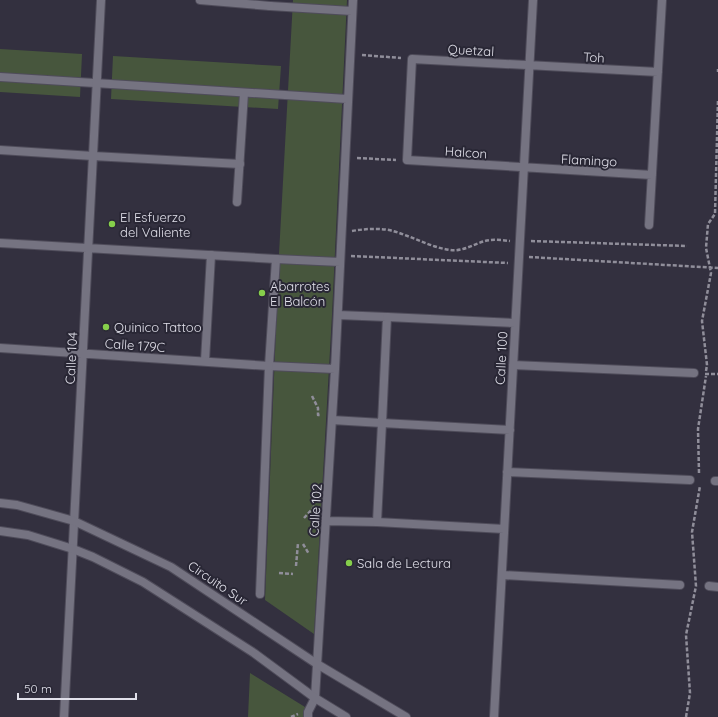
<svg xmlns="http://www.w3.org/2000/svg" width="718" height="717" viewBox="0 0 718 717" font-family="Quicksand,sans-serif">
<style>
.green{fill:#47563d}
.lines{fill:none;stroke-linecap:round;stroke-linejoin:round}
.pedestrian-casing{stroke:#4f4c5a;stroke-width:10}
.minor-casing{stroke:#4f4c5a;stroke-width:10}
.tertiary-casing{stroke:#4f4c5a;stroke-width:10}
.path{stroke:#908e9a;stroke-width:2.5;stroke-dasharray:4 2;stroke-linecap:butt}
.pedestrian{stroke:#757381;stroke-width:8}
.minor{stroke:#757381;stroke-width:8}
.tertiary{stroke:#757381;stroke-width:8}
.poi-dot{fill:#86cf4b;stroke:#292735;stroke-width:1.5}
.labels{text-anchor:middle;dominant-baseline:central;stroke-width:4;stroke-linejoin:round;paint-order:stroke}
.street-label{font-size:13px;fill:#e1e0ea;stroke:#292735}
.poi-label{font-size:13px;fill:#e1e0ea;stroke:#292735;text-anchor:start}
</style>
<rect width="100%" height="100%" fill="#33303f"/>
<path class="green" d="M293 0H347L332 315 314 634 265 600 279 254Z
M0 49 82 54 80 97 0 92Z
M113 56 281 66 278 109 111 99Z
M250 673 305 707V717H248Z"/>
<g class="lines">
<defs>
<path id="pedestrian" d="M270 6 352 11
M0 77 347 99
M237 202 244 93
M205 361 211 255
M269 366 335 369
M332 420 382 423 387 317 338 315
M326 521 377 522
M260 594 269 366 276 259 340 262
M308 717V712L315 698 335 369 353 0"/>
<path id="minor" d="M200 0 270 6
M0 150 93 156 240 164
M652 175 407 160 412 59 658 72
M649 225 662 0
M0 243 276 259
M387 317 515 323
M0 348 269 366
M513 365 694 373
M507 472 690 480
M715 481H718
M504 529 377 522 382 423 510 430
M502 575 680 585
M709 586 718 587
M64 717 101 0
M494 717 533 0"/>
<path id="tertiary" d="M0 503 17 505 74 521 171 567 317 664 406 717
M0 531 28 535 73 549 93 557 143 582 254 653 315 698 346 717"/>
</defs>
<use href="#pedestrian" class="pedestrian-casing"/>
<use href="#minor" class="minor-casing"/>
<use href="#tertiary" class="tertiary-casing"/>
<path class="path" d="M362 55 401 58
M718 69V72
M357 158 396 160
M352 231C364 229 376 228 389 230 410 235 429 247 450 250 462 252 474 244 485 241 493 239 502 240 510 241
M531 241 687 246
M351 256 508 263
M529 257 718 268
M706 371 707 365 702 321 711 273 706 248 708 224 715 214 718 99
M705 374H718
M312 396 318 408V415H321
M699 473 698 429 706 376
M304 518 315 506
M303 544 309 554
M296 566 298 543
M279 573 293 574
M291 717 298 714
M686 717 690 693 686 635 696 586 692 532 700 486"/>
<use href="#pedestrian" class="pedestrian"/>
<use href="#minor" class="minor"/>
<use href="#tertiary" class="tertiary"/>
</g>
<g class="poi-dot">
<circle cx="112" cy="224" r="4"/>
<circle cx="262" cy="293" r="4"/>
<circle cx="106" cy="327" r="4"/>
<circle cx="349" cy="563" r="4"/>
</g>
<g class="labels">
<g class="street-label">
<text transform="translate(471 50) rotate(3)">Quetzal</text>
<text transform="translate(594 57) rotate(3)">Toh</text>
<text transform="translate(466 152) rotate(4)">Halcon</text>
<text transform="translate(589 160) rotate(3)">Flamingo</text>
<text transform="translate(135 345) rotate(4)">Calle 179C</text>
<text transform="translate(71 358) rotate(-87)">Calle 104</text>
<text transform="translate(501 358) rotate(-87)">Calle 100</text>
<text transform="translate(315 510) rotate(-86)">Calle 102</text>
<text transform="translate(218 583) rotate(34)">Circuito Sur</text>
</g>
<g class="poi-label">
<text x="120" y="217">El Esfuerzo<tspan x="120" dy="15">del Valiente</tspan></text>
<text x="270" y="286">Abarrotes<tspan x="270" dy="15">El Balcón</tspan></text>
<text x="114" y="327">Quinico Tattoo</text>
<text x="357" y="563">Sala de Lectura</text>
</g>
</g>
<path d="M18 693v6h118v-6" fill="none" stroke="#e1e0ea" stroke-width="2"/>
<text x="24" y="693" font-size="12" fill="#e1e0ea" stroke="#292735" stroke-width="3" paint-order="stroke">50 m</text>
</svg>
